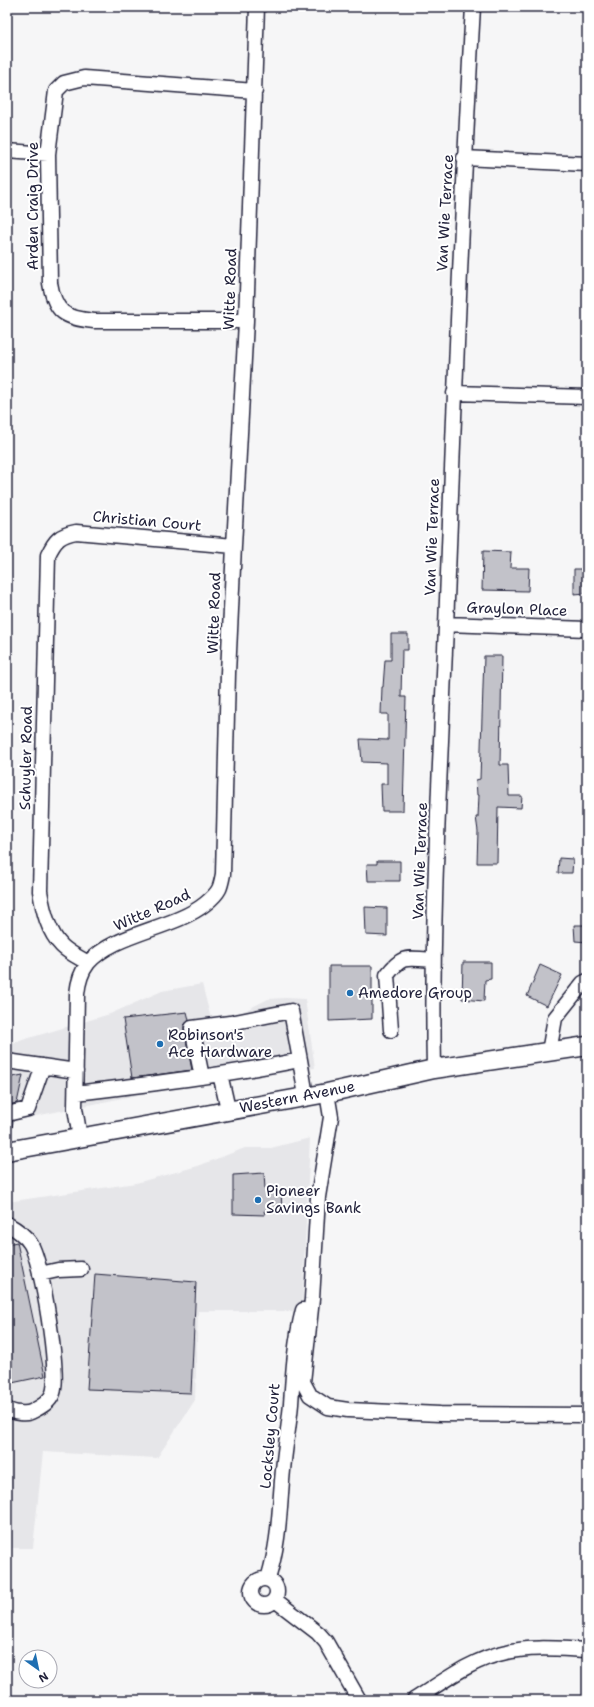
<svg xmlns="http://www.w3.org/2000/svg" width="594" height="1707" viewBox="0 0 594 1707" font-family="'Shantell Sans',sans-serif">
<style>
.built{fill:#e6e6e9}
.building{fill:#c2c2c9;stroke:#22223b}
.lines{fill:none;stroke-linecap:round;stroke-linejoin:round}
.minor-casing{stroke:#22223b;stroke-width:17}
.major-casing{stroke:#22223b;stroke-width:21}
.minor{stroke:#fff;stroke-width:14}
.major{stroke:#fff;stroke-width:18}
.poi-dot{fill:#1f6fb2;stroke:#fff;stroke-width:1.5}
.labels{text-anchor:middle;dominant-baseline:central;stroke-width:4;stroke-linejoin:round;paint-order:stroke}
.street-label{font-size:15px;fill:#22223b;stroke:#fff}
.poi-label{font-size:15px;fill:#22223b;stroke:#fff;text-anchor:start}
</style>
<rect width="100%" height="100%" fill="#f6f6f7"/>
<filter id="ink" filterUnits="userSpaceOnUse"><feTurbulence type="fractalNoise" baseFrequency=".025" numOctaves="2"/><feDisplacementMap in="SourceGraphic" scale="8" xChannelSelector="R" yChannelSelector="G"/><feConvolveMatrix kernelMatrix="1 2 1 2 8 2 1 2 1" color-interpolation-filters="sRGB"/></filter>
<g filter="url(#ink)">
<path class="built" d="M202 984 211 1019 225 1021 268 999 285 998 305 999 315 1068 161 1090 7 1122V1045L9 1044 110 1014 162 991Z
M310 1138 302 1311H198L195 1400 157 1458 43 1452 33 1548H7V1202L136 1183 198 1166 245 1148H271Z"/>
<path class="building" d="M483 551 511 552 510 568H529L528 591 482 590Z
M574 569H587V593L574 594Z
M391 634H408V650H402L401 697H406L403 811H382L381 784H387V763L362 762 360 739 388 740V714H381L382 687H383L385 660H391Z
M484 656H502L500 765H508L509 796H522L521 808 498 807 497 863H477L478 831 476 817H478L479 795H477L476 780 480 779Z
M559 858 573 859 572 873H558Z
M377 861H400V881H368L367 864H377Z
M365 907 387 908V936L366 935Z
M574 925H587V942L575 941Z
M463 962H491V979L485 980 484 1001 462 999Z
M540 965 562 975 547 1006 527 996Z
M329 966H372V1019L329 1021Z
M187 1012 189 1020 184 1025V1030L192 1070 132 1078 123 1019Z
M23 1075 17 1103 7 1105V1078Z
M13 1121 12 1128 7 1127V1122Z
M264 1173 265 1189H281L282 1212 264 1211 265 1215 233 1214V1175Z
M17 1242 45 1376 7 1384V1244Z
M95 1274 196 1282 191 1393 87 1389Z"/>
<g class="lines">
<defs>
<path id="minor" d="M7 151 48 154
M464 158 587 164
M246 321H94C65 318 55 313 50 283L48 154 56 91 64 83 84 78 255 91
M454 393 587 397
M446 624 587 629
M88 963C80 958 69 953 62 946 48 932 43 910 40 891L48 555C55 540 60 535 76 532L234 546
M391 1030 387 975C404 953 407 959 433 960
M549 1052 555 1018 583 983 587 981
M300 1060 306 1096
M7 1061 76 1071
M434 1069C431 921 440 774 446 626 454 420 461 213 473 7
M220 1074 228 1109
M76 1093C151 1084 226 1075 300 1060L291 1011 230 1023 192 1028 202 1077
M327 1093 331 1117 318 1197 312 1299 303 1382 310 1395 328 1407 348 1410 440 1414 587 1415
M7 1114 28 1109 43 1066
M80 1138 75 1108 77 994C78 983 81 972 88 963 114 933 174 929 205 904 210 900 216 895 219 889 221 885 222 879 223 874L228 673 234 546 246 321 257 7
M7 1224C16 1229 24 1234 30 1243 42 1261 60 1374 53 1393 50 1402 41 1407 33 1411 27 1415 13 1413 7 1409
M40 1274 58 1270 81 1269
M251 1592a13 13 0 1 1 26 0a13 13 0 1 1-26 0Z
M268 1579C280 1540 279 1510 283 1470 285 1448 289 1426 291 1404 293 1372 295 1341 303 1310
M275 1600 318 1633 326 1642 359 1700
M414 1700C444 1681 472 1659 507 1652 533 1646 561 1649 587 1650"/>
<path id="major" d="M7 1151 327 1093 434 1069 587 1046"/>
</defs>
<use href="#minor" class="minor-casing"/>
<use href="#major" class="major-casing"/>
<use href="#minor" class="minor"/>
<use href="#major" class="major"/>
</g>
</g>
<g class="poi-dot">
<circle cx="350" cy="993" r="4"/>
<circle cx="160" cy="1044" r="4"/>
<circle cx="258" cy="1200" r="4"/>
</g>
<g class="labels">
<g class="street-label">
<text transform="translate(33 206) rotate(-90)">Arden Craig Drive</text>
<text transform="translate(445 213) rotate(-87)">Van Wie Terrace</text>
<text transform="translate(230 289) rotate(-88)">Witte Road</text>
<text transform="translate(147 521) rotate(5)">Christian Court</text>
<text transform="translate(432 537) rotate(-88)">Van Wie Terrace</text>
<text transform="translate(517 609) rotate(2)">Graylon Place</text>
<text transform="translate(214 613) rotate(-88)">Witte Road</text>
<text transform="translate(26 758) rotate(-89)">Schuyler Road</text>
<text transform="translate(420 861) rotate(-88)">Van Wie Terrace</text>
<text transform="translate(152 910) rotate(-24)">Witte Road</text>
<text transform="translate(297 1097) rotate(-11)">Western Avenue</text>
<text transform="translate(270 1436) rotate(-85)">Locksley Court</text>
</g>
<g class="poi-label">
<text x="358" y="993">Amedore Group</text>
<text x="168" y="1035">Robinson's<tspan x="168" dy="17">Ace Hardware</tspan></text>
<text x="266" y="1191">Pioneer<tspan x="266" dy="17">Savings Bank</tspan></text>
</g>
</g>
<rect width="594" height="1707" fill="none" stroke="#fff" stroke-width="24"/>
<rect x="12" y="12" width="570" height="1683" fill="none" stroke="#22223b" stroke-width="1.5" filter="url(#ink)"/>
<g transform="translate(38 1669) rotate(147)"><circle r="19" fill="#ffffff" stroke="#a7a7b1"/>
<path d="M0-3L7 15L0 10L-7 15Z" fill="#1f6fb2"/>
<text y="-6" font-size="11" font-weight="bold" text-anchor="middle" fill="#22223b">N</text>
</g>
</svg>
